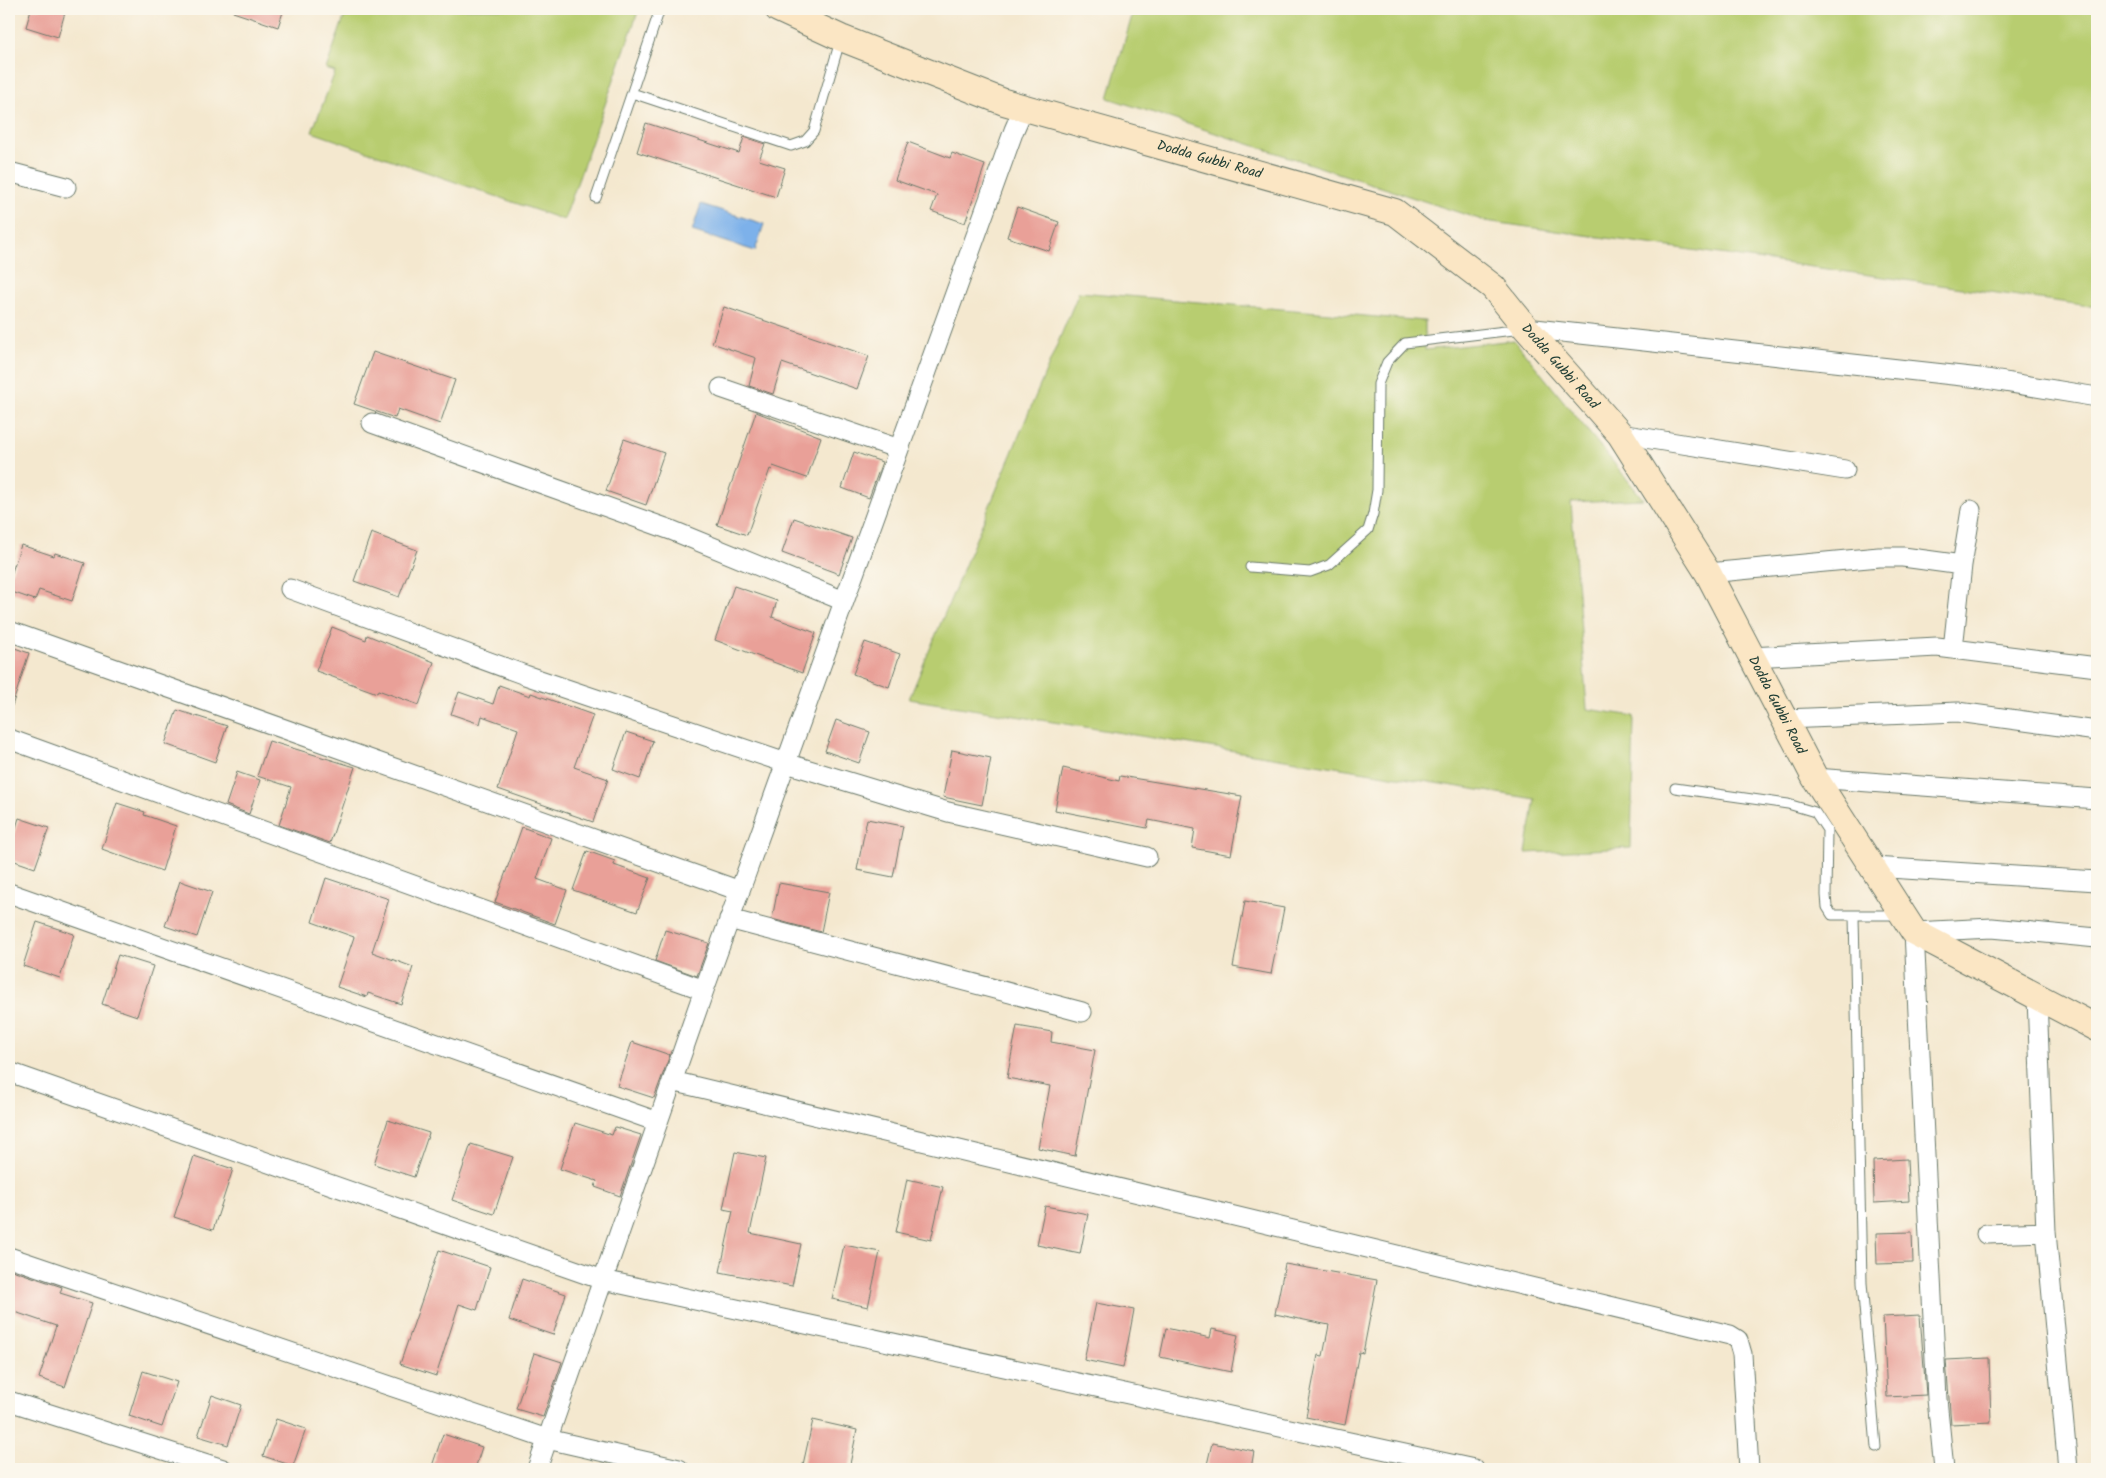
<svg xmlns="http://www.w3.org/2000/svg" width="2106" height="1478" viewBox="0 0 2106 1478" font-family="Kalam,sans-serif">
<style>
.green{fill:#b8cd70;stroke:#6c8552}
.water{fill:#7db1ea;stroke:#4e778f}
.building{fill:#e9a098}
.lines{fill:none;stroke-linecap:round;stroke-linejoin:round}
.lane-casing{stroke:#6a796a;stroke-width:11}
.street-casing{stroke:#6a796a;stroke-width:21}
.secondary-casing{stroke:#6a796a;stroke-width:28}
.lane{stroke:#fff;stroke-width:9}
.street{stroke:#fff;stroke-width:19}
.secondary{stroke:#fbe6c4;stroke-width:26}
.labels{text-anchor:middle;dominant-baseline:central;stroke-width:4;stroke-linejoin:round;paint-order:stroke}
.street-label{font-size:14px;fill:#1f3d34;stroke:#fbf7ec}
</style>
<rect width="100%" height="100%" fill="#fbf7ec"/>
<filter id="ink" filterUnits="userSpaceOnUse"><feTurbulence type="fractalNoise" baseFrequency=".02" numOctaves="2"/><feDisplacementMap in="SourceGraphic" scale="10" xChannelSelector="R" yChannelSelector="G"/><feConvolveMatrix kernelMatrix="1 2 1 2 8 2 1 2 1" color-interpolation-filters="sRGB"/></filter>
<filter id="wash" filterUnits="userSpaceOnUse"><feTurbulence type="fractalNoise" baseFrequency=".0096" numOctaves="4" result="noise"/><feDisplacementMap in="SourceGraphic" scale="20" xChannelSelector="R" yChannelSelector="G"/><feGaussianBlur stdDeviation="1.12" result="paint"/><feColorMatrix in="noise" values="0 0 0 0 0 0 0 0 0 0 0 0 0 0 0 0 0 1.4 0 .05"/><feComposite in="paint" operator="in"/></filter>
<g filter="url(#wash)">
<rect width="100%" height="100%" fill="#f4e8cf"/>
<path class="green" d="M347 9H639L564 220 312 132 335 72 326 69Z
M1134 9H2097V307L1485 221 1108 98Z
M1079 292 1425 321V350L1514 340 1643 499 1571 502 1587 709 1634 716 1631 848 1526 853 1535 799 909 699Z"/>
<path class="water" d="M701 204 764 224 755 251 692 231Z"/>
<g id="blocks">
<path class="building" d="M31 9H66L58 37 26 27Z
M233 9H284L278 27 233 12Z
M646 123 739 153 744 137 765 144 759 160 785 168 776 197 637 152Z
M908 142 950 158 952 153 985 165 965 223 931 211 937 195 895 180Z
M1017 207 1059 222 1049 251 1007 237Z
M724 307 869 356 857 389 782 363 773 394 749 386 756 358 712 343Z
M373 352 455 380 440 424 398 409 395 418 354 404Z
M756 412 821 437 807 478 773 466 772 470 770 469 747 535 717 525Z
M624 439 664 453 646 505 606 491Z
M854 452 882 462 869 498 842 488Z
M794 518 852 538 839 574 782 553Z
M371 533 417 550 399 597 354 581Z
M21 545 54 556 55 553 85 563 72 601 39 590 35 600 9 591V581Z
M734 586 777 601 772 617 816 633 802 673 715 640Z
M332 627 366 640 367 635 434 662 419 705 378 690 377 693 316 671Z
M865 642 900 654 889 687 853 674Z
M9 646 29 653 12 706 9 705Z
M499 685 530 696 531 693 593 715 574 767 608 779 593 822 498 789 518 729 482 716 480 724 451 714 459 692 493 704Z
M177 710 227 726 215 762 165 744Z
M836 720 870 732 859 763 825 751Z
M626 732 653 741 640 779 613 769Z
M269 741 355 767 330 843 279 825 291 787 257 776Z
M952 750 991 758 982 805 943 797Z
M1063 768 1119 781 1120 776 1242 796 1231 855 1192 848 1195 829 1149 820 1147 828 1055 810Z
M237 772 260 780 249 814 226 805Z
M117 803 145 812 144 815 176 826 162 871 102 849Z
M19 818 49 828 35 868 9 859V850Z
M867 819 903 826 893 877 857 870Z
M522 827 551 838 537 879 567 890 555 924 495 902Z
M587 851 615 861 614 865 650 878 637 912 573 890Z
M326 878 389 899 372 952 413 967 401 1004 368 993 367 997 337 987 354 937 312 922Z
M180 881 212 892 197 937 165 926Z
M779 883 829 892 821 932 772 919Z
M1245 901 1284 908 1271 974 1233 967Z
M37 922 74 934 60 978 23 966Z
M665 930 709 943 697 976 655 961Z
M118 955 153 966 137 1016 102 1004Z
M1017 1026 1052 1032 1051 1042 1095 1050 1075 1156 1038 1148 1050 1086 1007 1078Z
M632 1042 670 1055 654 1098 617 1086Z
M388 1120 429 1133 414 1177 374 1164Z
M575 1123 612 1135 615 1127 641 1135 620 1196 595 1187 597 1181 560 1169Z
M471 1144 513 1157 494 1214 452 1200Z
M735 1152 766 1158 750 1233 801 1244 792 1286 720 1272 733 1211 723 1209Z
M194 1156 233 1169 213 1230 174 1217Z
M1907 1159 1909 1201 1874 1203 1873 1161Z
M907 1179 943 1187 931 1240 896 1232Z
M1045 1206 1088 1214 1080 1254 1037 1245Z
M1912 1232 1913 1263 1877 1264 1876 1233Z
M844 1245 880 1252 868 1307 832 1299Z
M439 1250 490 1267 477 1310 459 1304 436 1376 400 1364Z
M1285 1264 1377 1280 1363 1353 1359 1352 1345 1425 1306 1417 1318 1355 1323 1356 1329 1325 1275 1314Z
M9 1269 62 1287 60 1293 92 1303 65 1387 39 1378 56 1326 9 1310Z
M522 1279 566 1294 553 1335 509 1320Z
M1096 1303 1134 1310 1123 1368 1084 1360Z
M1920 1315 1926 1395 1887 1397 1883 1317Z
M1166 1328 1210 1338 1212 1329 1238 1335 1231 1372 1160 1357Z
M534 1353 562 1362 543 1417 516 1409Z
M1989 1358 1991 1422 1951 1424 1946 1360Z
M143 1371 177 1382 162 1427 129 1416Z
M212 1395 241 1405 228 1445 198 1436Z
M276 1419 306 1429 293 1466 263 1456Z
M813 1420 857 1430 849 1469H802Z
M443 1434 482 1447 475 1469H431Z
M1212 1443 1254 1451 1251 1469H1206Z"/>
</g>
</g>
<g filter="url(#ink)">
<use href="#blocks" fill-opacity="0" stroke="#6a796a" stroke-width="1"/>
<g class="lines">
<defs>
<path id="lane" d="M632 93 791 146 805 141 814 131 840 41
M596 198 660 9
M1250 567 1310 572 1329 565 1368 530 1373 514 1377 490 1378 384 1387 362 1405 343 1522 329
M1675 788 1788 804 1815 812 1827 830 1826 895 1827 907 1832 915H1899
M1854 916 1862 1283 1876 1447"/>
<path id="street" d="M9 172 66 187
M1526 328 1980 378 2097 397
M721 388 899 449
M372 423 671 530 844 601
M1620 434 1845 470
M1708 573 1879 557H1903L1962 565
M290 589 525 675 786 763 948 812 1147 857
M9 631 740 891
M1953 649 1962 565 1971 510
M1751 657 1937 647 2097 667
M1785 719 1958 712 2097 731
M9 739 704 990
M1815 778 2097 799
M1873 867 2097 881
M9 893 658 1122
M729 919 1082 1012
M2037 998 2046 1232 2068 1469
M9 1072 603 1280 1474 1469
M672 1081 1730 1335 1738 1340 1742 1354 1749 1469
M1986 1234 2046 1232
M9 1257 547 1439 679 1469
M9 1401 223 1469
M537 1469 704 990 1014 130 1024 107
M1944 1469 1937 1399 1914 932 1992 928 2097 938"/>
<g id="secondary">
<path id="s1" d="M778 9 841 38 1004 102 1395 212 1493 287 1526 328 1620 434 1708 573 1815 778 1914 932 2097 1028"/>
</g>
</defs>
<use href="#lane" class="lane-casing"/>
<use href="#street" class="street-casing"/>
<use href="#secondary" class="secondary-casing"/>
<use href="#lane" class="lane"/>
<use href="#street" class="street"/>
<use href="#secondary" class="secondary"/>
</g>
</g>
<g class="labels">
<g class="street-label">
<text stroke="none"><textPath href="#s1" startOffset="458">Dodda Gubbi Road</textPath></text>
<text stroke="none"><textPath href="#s1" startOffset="878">Dodda Gubbi Road</textPath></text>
<text stroke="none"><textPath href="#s1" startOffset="1282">Dodda Gubbi Road</textPath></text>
</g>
</g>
<rect width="2106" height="1478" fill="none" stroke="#fbf7ec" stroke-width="30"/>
</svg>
